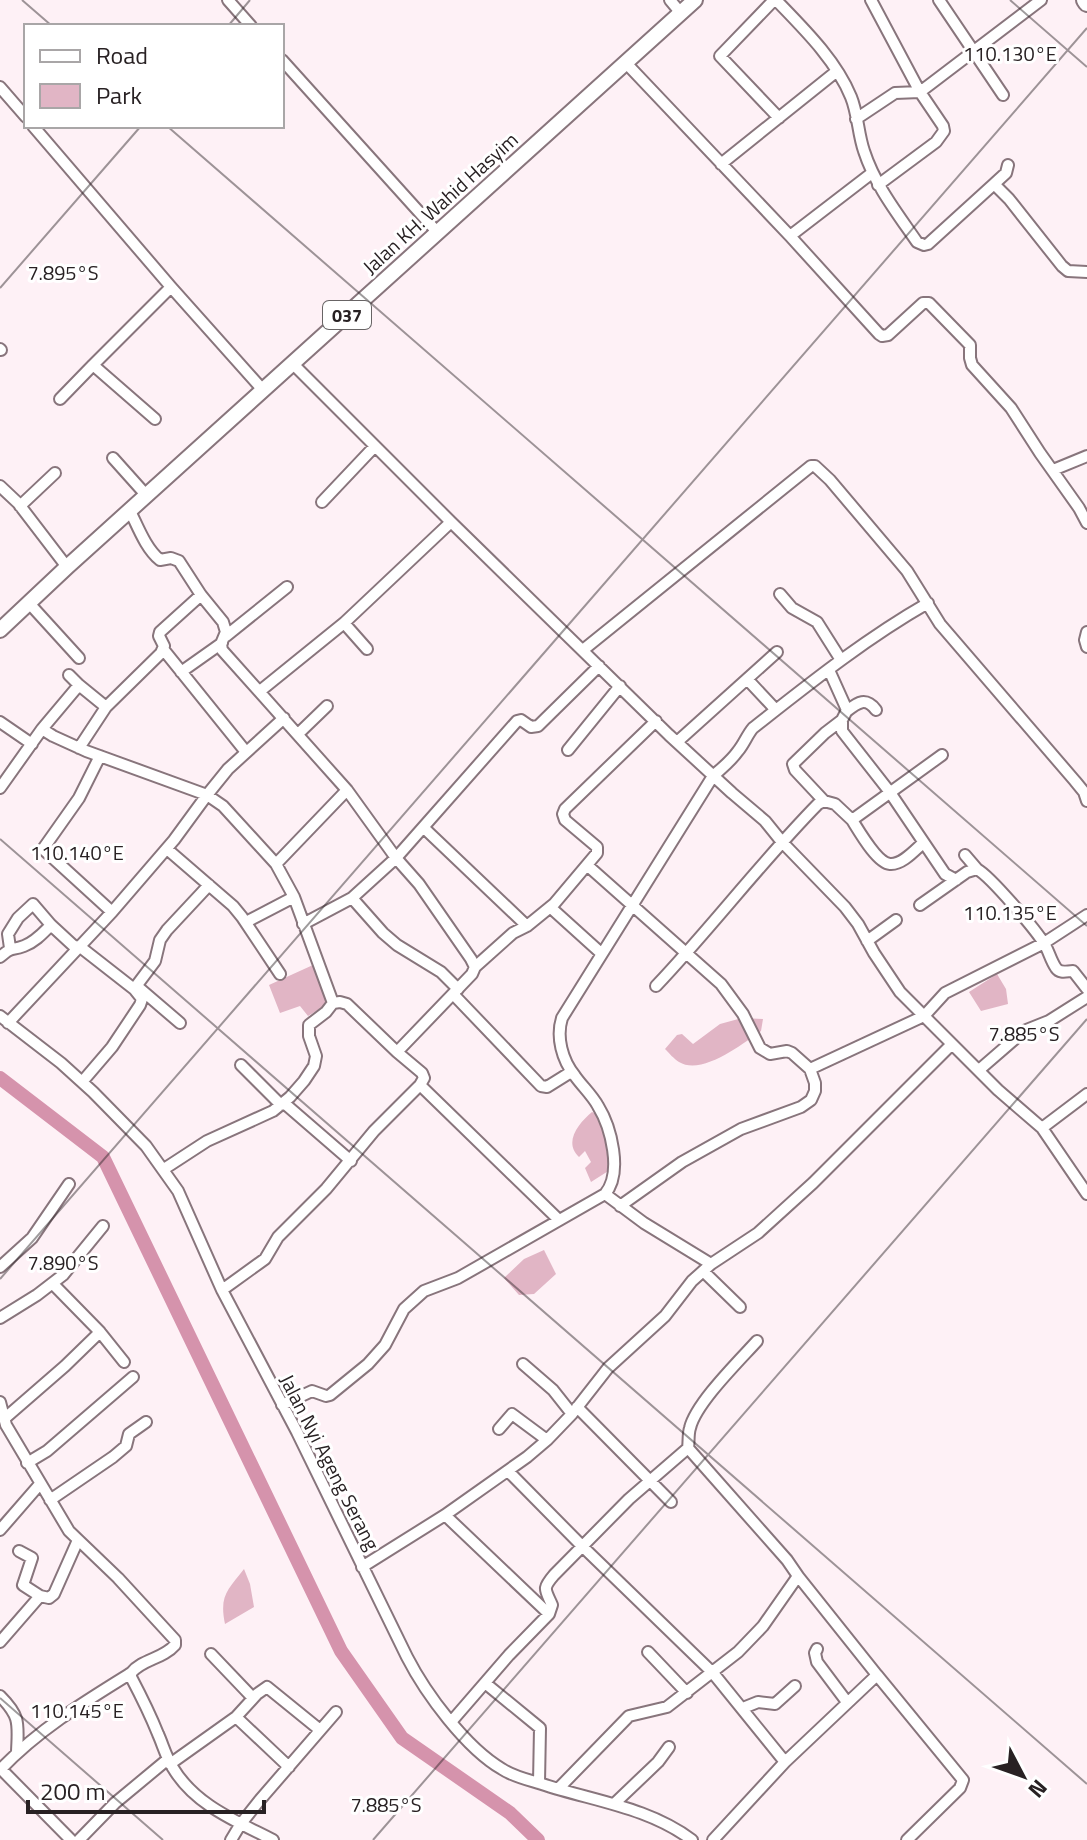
<svg xmlns="http://www.w3.org/2000/svg" width="1087" height="1840" viewBox="0 0 1087 1840" font-family="'Titillium Web',sans-serif">
<style>
.green{fill:#e1b5c5}
.lines{fill:none;stroke-linecap:round;stroke-linejoin:round}
.river{stroke:#d593ac;stroke-width:14}
.minor-casing{stroke:#88757c;stroke-width:14}
.major-casing{stroke:#88757c;stroke-width:18}
.highway-casing{stroke:#88757c;stroke-width:20}
.minor{stroke:#fff;stroke-width:10}
.major{stroke:#fff;stroke-width:14}
.highway{stroke:#fff;stroke-width:16}
.ticks{fill:none;stroke:#282123;stroke-width:2;stroke-opacity:0.45}
.labels{text-anchor:middle;dominant-baseline:central;stroke-width:6;stroke-linejoin:round;paint-order:stroke}
.shield{fill:#fff;stroke:#686465;stroke-width:2}
.shield-label{font-size:18px;font-weight:bold;fill:#282123}
.street-label{font-size:20px;fill:#282123;stroke:#fff}
.ticks-label{font-size:20px;text-anchor:middle;fill:#282123;stroke:#fff;stroke-width:6;stroke-linejoin:round;paint-order:stroke}
</style>
<rect width="100%" height="100%" fill="#fef1f6"/>
<path class="green" d="M313 965 331 1002 308 1016 300 1006 280 1013 269 985Z
M997 974 1006 989 1008 1004 981 1011 969 992Z
M742 1018 763 1019 761 1031C742 1044 702 1076 679 1062 674 1059 669 1053 665 1049L677 1035 682 1034 693 1044 720 1024Z
M592 1112 602 1117 613 1168 591 1182 585 1168 591 1162 585 1151 579 1157C563 1142 579 1123 592 1112Z
M544 1250 556 1274 534 1294 519 1295 504 1278 524 1259Z
M244 1569 250 1584 254 1607 225 1624C219 1595 228 1590 244 1569Z"/>
<g class="lines">
<path class="river" d="M0 1078 103 1157 341 1651 402 1738 510 1813 538 1840"/>
<defs>
<path id="minor" d="M228 0 251 26
M670 0 680 12
M774 0 720 56 779 118
M776 0C803 28 836 60 851 97 858 114 858 134 864 151 875 185 897 213 917 242L924 245 928 244 994 184 1009 199 1062 266 1068 271 1087 272
M871 0 920 92 943 126 944 131 936 142 878 185
M939 0 1003 95
M282 60 438 233
M625 62 790 236 879 334 882 336 888 335 923 303H929L970 345V358L972 365 1011 408 1040 453 1079 508 1087 523
M0 87 26 117
M856 119 895 93 920 92 1041 0
M33 126 171 287 263 390
M721 164 837 71
M994 184 1006 173 1008 165
M790 236 872 173
M0 349 1 350
M293 364 451 522 669 735 732 793 765 821 782 842 845 907 858 924 874 953 900 992 998 1090 1042 1128 1087 1194
M60 399 93 365
M155 419 93 365 171 287
M113 458 147 496
M1053 470 1087 456
M0 486 18 503 67 567
M322 502 375 446
M20 506 55 473
M130 511C138 527 146 549 160 560L171 558 179 561 201 595 223 622 226 632 221 644 222 650 347 790 396 858 419 884 471 959 475 967 472 974 397 1052 422 1073 424 1078 420 1085 374 1131 326 1189 278 1237 265 1259 222 1290
M780 594 792 608 817 622 841 660
M28 602 79 658
M344 623 367 649
M1087 632 1085 640 1087 647
M226 636 287 587
M163 649 246 752
M583 650 811 466H815L830 480 907 571 940 624 1075 781 1084 792 1087 801
M829 670 847 710 842 720V731L889 791 945 874 956 880
M181 672 222 643
M69 675 79 685 106 707
M747 679 776 710
M260 691 344 623 451 522
M847 711C858 702 866 697 876 710
M0 722 32 744
M42 729 79 685
M298 734 327 706
M677 742 777 652
M79 748 106 707 161 653 164 646 159 636 160 632 201 595
M568 750 620 686
M100 756 79 798 43 849 112 912
M0 788 42 729 53 736 86 751 207 795 223 806 276 864 294 897 333 1003 340 1002 347 1004 397 1052
M824 801 795 770 793 764 825 733 842 720
M852 820C859 831 877 863 890 864 902 865 915 850 923 843
M424 828 527 926
M167 849 233 906 242 917 280 974
M965 855 977 869
M276 864 347 790
M588 866 721 984 743 1014 760 1048 770 1054 787 1051 792 1053 810 1069 815 1083V1091L811 1100 801 1107 741 1129 682 1162 620 1206
M352 898 383 933 397 945 441 972 458 989
M920 905 967 872 977 869C991 877 1036 930 1045 945 1049 952 1051 961 1056 968 1060 974 1067 971 1073 971L1087 989
M550 907 602 954
M246 922 294 897
M303 924 352 898 396 858 517 721 521 720 531 727 538 726 599 666
M867 941 896 920
M79 946 134 989
M10 948 8 934 18 918 33 904 51 925 77 949
M0 957C13 946 10 951 24 946 35 942 43 933 51 925
M475 967 513 933 527 926 554 904 597 853V847L565 820 563 814 565 809 656 721
M656 986C712 927 761 862 818 804L824 801 835 804 852 820 942 755
M138 987 180 1023
M453 994 541 1086 547 1087 571 1072
M0 1016 61 1063 93 1092 146 1146 178 1191 222 1290 297 1432 407 1657C426 1694 466 1748 502 1769 514 1777 529 1780 542 1784 593 1801 648 1807 692 1840
M8 1023 112 912 174 840 207 795 228 769 284 718
M241 1065 281 1105
M810 1069 924 1016 945 993 1044 943 1087 915
M979 1070 1024 1031 1049 1021 1087 997
M82 1082 112 1047 140 1005 142 999 134 989 155 961 160 940 167 930 209 885
M420 1085 559 1220
M284 1103 351 1161
M1042 1128 1087 1094
M164 1169 207 1141 273 1111 290 1097 304 1081 314 1066 316 1056 309 1036V1025L326 1012 333 1003
M605 1194 644 1223 711 1264
M0 1267 32 1238 69 1184
M703 1271 740 1307
M0 1318 37 1295 63 1275 103 1226
M100 1332 124 1362
M523 1364 553 1390 572 1414
M0 1402 6 1425 69 1531 118 1578 175 1640V1645C163 1659 142 1659 131 1673V1677C141 1696 150 1714 158 1734 163 1745 166 1757 173 1768 195 1805 236 1821 273 1840
M282 1405 312 1391 326 1396 330 1395 368 1364 385 1345 404 1309 424 1291 458 1278 605 1194C623 1173 611 1127 598 1106 592 1095 582 1086 575 1076 562 1060 556 1037 562 1018L713 776C722 768 731 761 738 751 744 744 747 735 753 728 809 684 865 639 928 603
M577 1407 671 1502
M4 1419 65 1366 100 1332 53 1284
M499 1429 512 1414 547 1440
M27 1463 47 1451 133 1377
M508 1471 582 1546 713 1673 785 1762
M50 1500 113 1457 126 1446 129 1434 146 1422
M445 1515 549 1614
M0 1530 40 1484
M19 1551 32 1558 23 1585 40 1596 49 1598 54 1594 78 1540
M362 1567 445 1515 527 1457 547 1440 572 1414 608 1368 665 1316 692 1281 711 1264 758 1233 813 1183 952 1044
M0 1642 40 1596
M817 1649 815 1653 817 1662 847 1702
M648 1652 687 1693
M211 1654 253 1698
M877 1675 963 1780 960 1788 907 1840
M485 1683 540 1728 539 1783
M0 1696C21 1717 18 1724 17 1752
M743 1708 758 1702 775 1704 795 1686
M236 1717 289 1767
M451 1722 509 1655 549 1614 552 1605C545 1589 542 1589 554 1575L629 1499 688 1448
M170 1764 236 1717 257 1694 267 1687 320 1730
M1 1769 71 1840
M0 1770C38 1730 84 1702 131 1673
M558 1789 629 1716 667 1707 738 1652 763 1626 798 1576 787 1560 688 1448C689 1442 688 1434 690 1428 696 1403 739 1361 757 1341
M614 1804 658 1762 669 1747
M79 1840 115 1803 168 1759
M231 1840 240 1825 259 1801 336 1712
M713 1840 785 1762 877 1675 798 1576"/>
<path id="major" d="M0 630 67 567 695 0"/>
<path id="highway" d="M1085 0 1087 3"/>
</defs>
<use href="#minor" class="minor-casing"/>
<use href="#major" class="major-casing"/>
<use href="#highway" class="highway-casing"/>
<use href="#minor" class="minor"/>
<use href="#major" class="major"/>
<use href="#highway" class="highway"/>
</g>
<path class="ticks" d="M22 0 52 26M1010 0 1087 67M228 26 250 0M167 126 1087 926M0 288 141 126M0 839 1087 1784M0 1279 1087 28M0 1698 163 1840M373 1840 1087 1019"/>
<g class="labels">
<rect class="shield" x="323" y="301" width="48" height="28" rx="6"/>
<g class="shield-label">
<text x="347" y="315">037</text>
</g>
<g class="street-label">
<text transform="translate(440 203) rotate(-42)">Jalan KH. Wahid Hasyim</text>
<text transform="translate(330 1462) rotate(63)">Jalan Nyi Ageng Serang</text>
</g>
</g>
<g class="ticks-label">
<text x="1010" y="61">110.130°E</text>
<text x="63" y="280">7.895°S</text>
<text x="77" y="860">110.140°E</text>
<text x="1010" y="920">110.135°E</text>
<text x="1024" y="1041">7.885°S</text>
<text x="63" y="1270">7.890°S</text>
<text x="77" y="1718">110.145°E</text>
<text x="386" y="1812">7.885°S</text>
</g>
<rect x="24" y="24" width="260" height="104" fill="#ffffff" stroke="#a9a6a7" stroke-width="2"/>
<rect x="40" y="50" width="40" height="12" fill="#ffffff" stroke="#a9a6a7" stroke-width="2"/>
<text x="96" y="64" font-size="24" fill="#282123">Road</text>
<rect x="40" y="84" width="40" height="24" fill="#e1b5c5" stroke="#a9a6a7" stroke-width="2"/>
<text x="96" y="104" font-size="24" fill="#282123">Park</text>
<g transform="translate(1023 1776) rotate(131)" stroke="#ffffff" stroke-width="6" paint-order="stroke">
<path d="M0-6L14 30L0 20L-14 30Z" fill="#282123"/>
<text y="-12" font-size="22" font-weight="bold" text-anchor="middle" fill="#282123">N</text>
</g>
<path d="M28 1800v12h236v-12" fill="none" stroke="#282123" stroke-width="4"/>
<text x="40" y="1800" font-size="24" fill="#282123" stroke="#ffffff" stroke-width="6" paint-order="stroke">200 m</text>
</svg>
